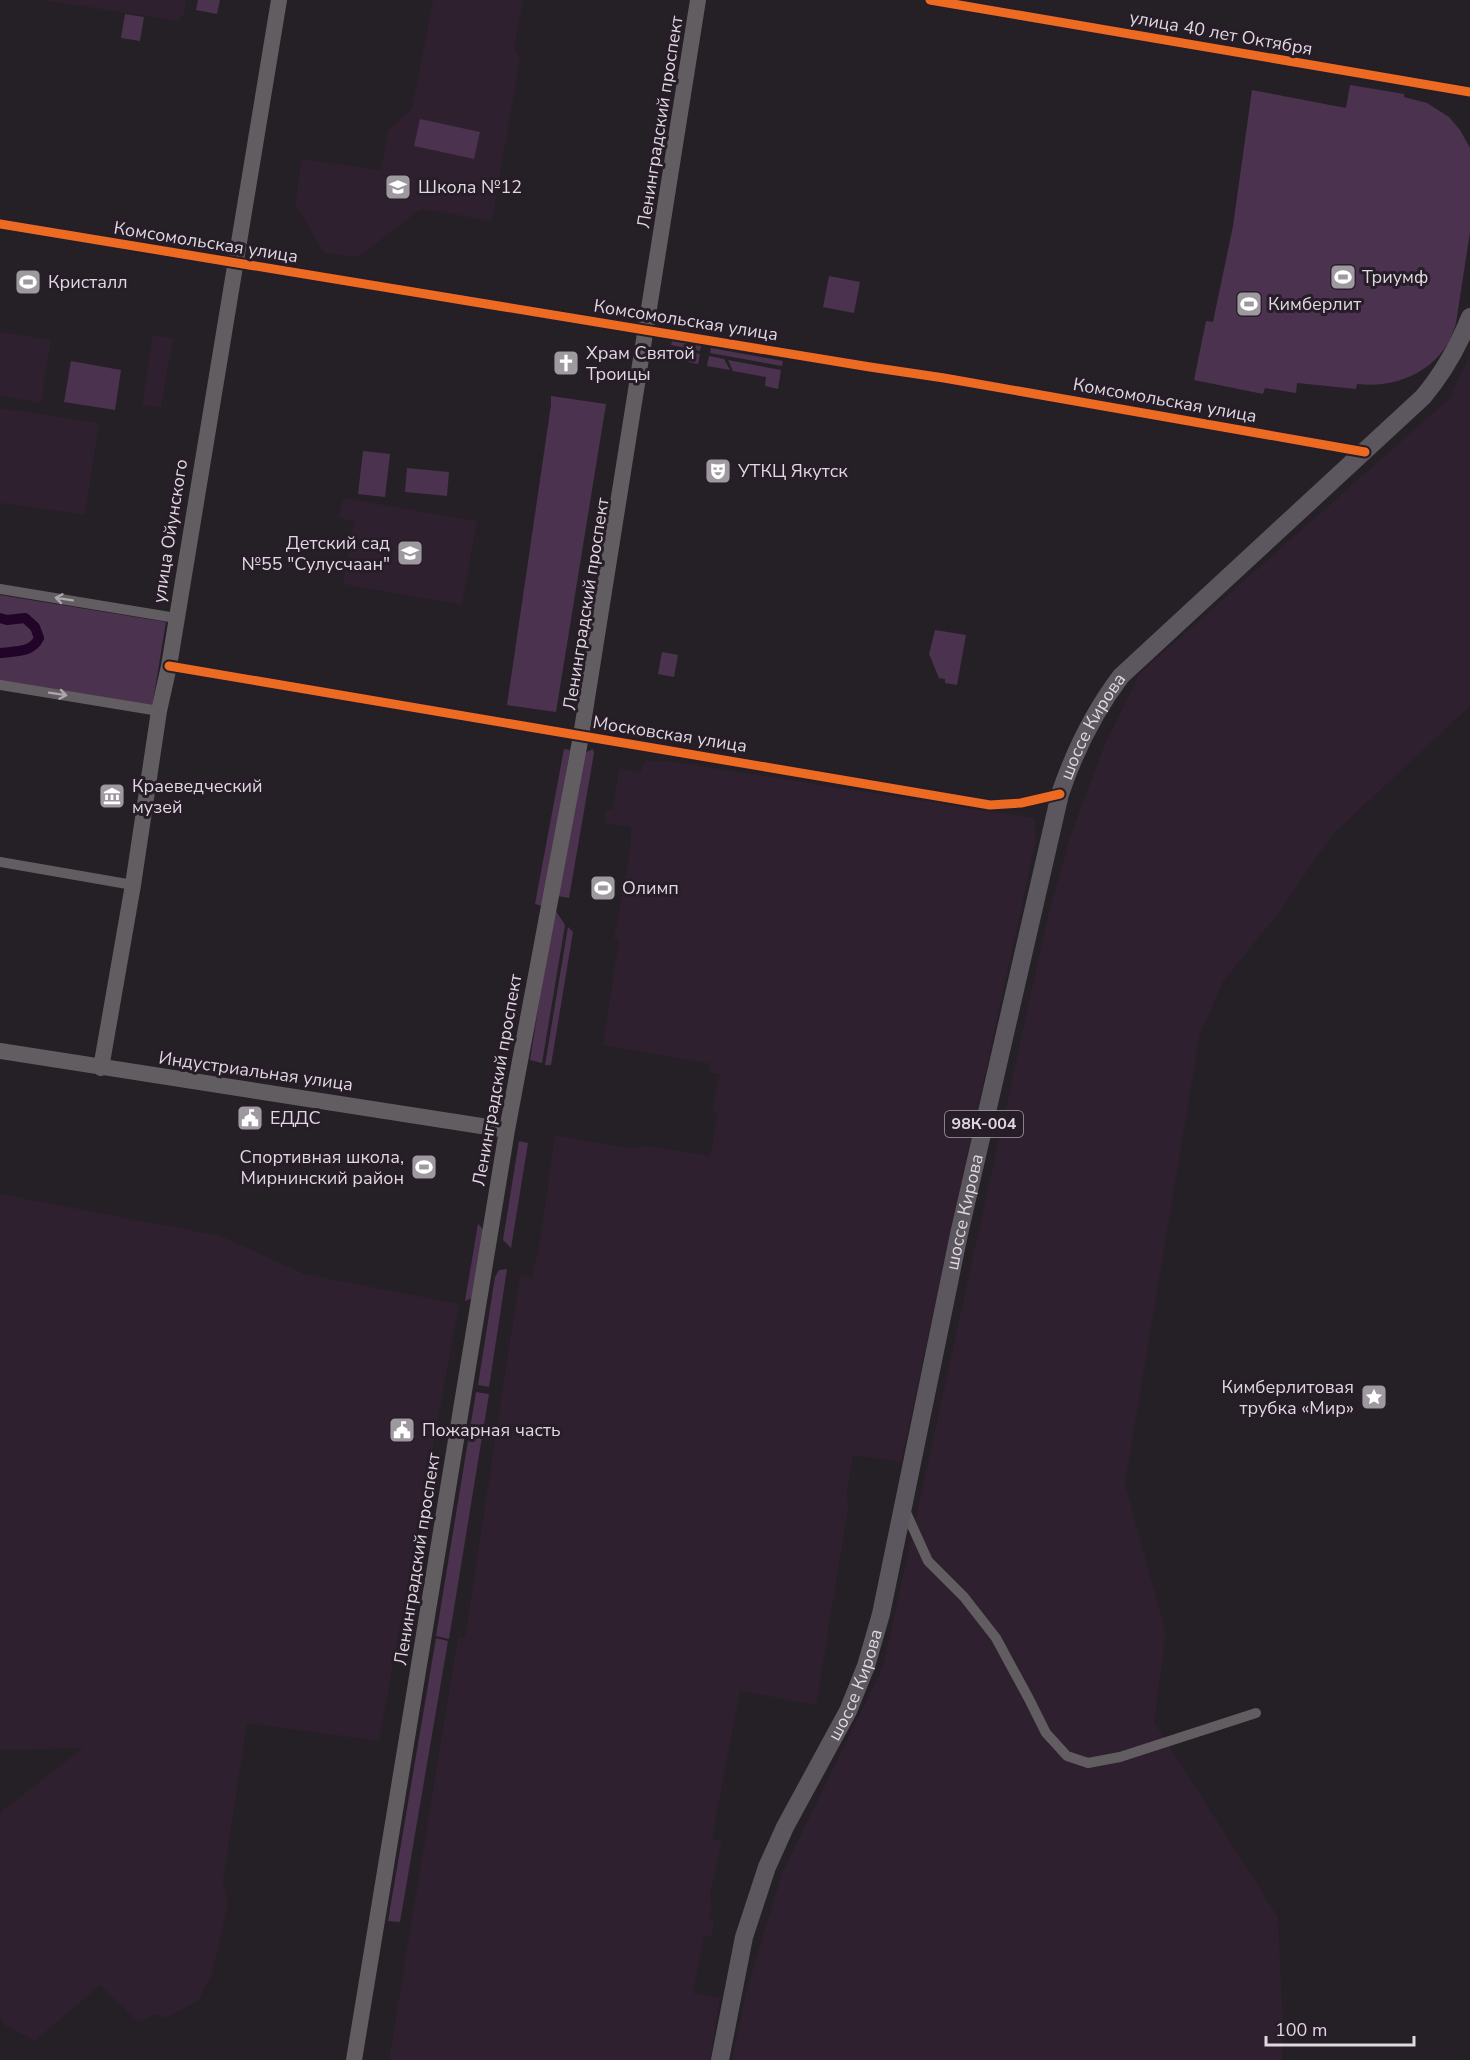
<svg xmlns="http://www.w3.org/2000/svg" width="1470" height="2060" viewBox="0 0 1470 2060" font-family="'Nunito Sans',sans-serif">
<style>
.built{fill:#2e202f}
.green{fill:#4b324f}
.lines{fill:none;stroke-linecap:round;stroke-linejoin:round}
.canal{stroke:#210427;stroke-width:10}
.street{stroke:#615d61;stroke-width:10}
.secondary{stroke:#615d61;stroke-width:16}
.primary{stroke:#5c565e;stroke-width:18}
.cycleway-casing{stroke:#271d28;stroke-width:13}
.cycleway{stroke:#ed6a23;stroke-width:9}
.oneway{stroke:#ada7ad}
.labels{text-anchor:middle;dominant-baseline:central;stroke-width:6;stroke-linejoin:round;paint-order:stroke}
.shield{fill:#271d28;stroke:#a8a0a9;stroke-width:1.5}
.shield-label{font-size:16px;font-weight:bold;fill:#dfd8e0}
.street-label{font-size:18px;fill:#dfd8e0;stroke:#271d28}
.poi-label{font-size:18px;fill:#dfd8e0;stroke:#271d28;text-anchor:start}
</style>
<rect width="100%" height="100%" fill="#252025"/>
<path class="built" d="M43 0H186L184 14 178 21Z
M433 0H523L514 47 520 59 492 221 421 209 358 257 324 253 295 204 302 159 381 170 388 130 412 109Z
M0 332 51 340 41 403 0 396Z
M153 335 173 338 161 408 142 405Z
M1470 355V706L1331 836 1280 911 1222 983 1199 1038 1125 1484 1166 1634 1154 1722 1278 1917 1283 2028 1282 2060H732L746 1992 782 1873 883 1667 1047 920 1070 837 1105 744 1140 673 1450 398Z
M0 408 99 423 85 515 0 503Z
M343 498 477 521 462 605 343 584 354 521 339 518Z
M645 761H668L1034 818 1036 840 901 1462 853 1455 847 1490 848 1510 816 1705 740 1691 712 1838 722 1842 710 1893 712 1906 710 1919H714L712 1937 704 1936 693 1993 720 1998 710 2060H389L458 1637 465 1638 520 1276 532 1277 541 1235 555 1135 632 1149 647 1146 710 1156 718 1113 712 1111 720 1074 709 1072 710 1064 603 1045 619 939H614L631 845V827L604 823 606 809 613 810 619 768 640 772Z
M0 1194 221 1236 304 1274 459 1304 379 1741 247 1723 223 1881 228 1904 212 1974 198 2001 165 2018 156 2014 138 2022 100 1985 35 2041 6 2026 0 2018V1816L2 1811 83 1748 0 1750Z"/>
<path class="green" d="M198 0H220L217 14 196 10Z
M125 14 144 17 140 41 121 38Z
M1350 85 1404 94V97L1427 103 1449 117 1460 130 1470 148V232L1456 323C1445 367 1401 389 1357 384L1356 389 1297 383 1296 393 1265 388 1263 394 1194 380 1206 321 1213 322 1233 226 1252 90 1346 108Z
M420 119 480 132 474 159 414 146Z
M829 276 860 282 854 313 823 307Z
M672 341 701 346 700 351 671 345Z
M711 348 783 361 782 366 710 353Z
M670 349 700 354 698 364 668 358Z
M709 356 724 359 730 370 707 366Z
M728 360 781 370 778 389 765 386 766 377 733 371Z
M71 361 121 370 115 410 64 402Z
M551 396 606 404 556 712 507 705 551 405Z
M363 451 390 454 385 497 358 494Z
M407 468 449 472 447 496 405 492Z
M0 595 166 622 152 707 0 681Z
M935 630 966 635 957 685 945 683V679L939 678 929 654Z
M662 652 678 655 674 677 658 674Z
M564 749 570 750 542 906 535 904Z
M593 749 594 753 569 898 558 896 582 754Z
M554 908 565 925 542 1063 530 1060Z
M568 927 573 932 551 1065H545Z
M519 1141 528 1143 511 1248 503 1240Z
M478 1224 486 1232 475 1297 465 1301Z
M507 1269 489 1387 478 1385 495 1277 499 1270Z
M476 1392 489 1394 449 1639 436 1636Z
M436 1638 448 1641 400 1922 388 1921Z"/>
<g class="lines">
<path class="canal" d="M0 618 7 620 25 618 35 627 39 638C32 653 15 651 0 653"/>
<path class="street" d="M930 0 1470 92
M0 224 870 367 944 378 1365 452
M0 589 176 618
M169 666 990 805 1021 803 1060 794
M0 685 159 711
M0 862 133 885
M904 1508 928 1561 964 1597 996 1638 1029 1699 1046 1733 1067 1756 1088 1763 1120 1757 1256 1713"/>
<path class="secondary" d="M0 1051 507 1130
M101 1068 133 885 159 711 169 666 279 0
M354 2060 507 1130 581 736 698 0"/>
<path class="primary" id="s1" d="M720 2060 744 1937 767 1867 785 1827 848 1711 866 1666 881 1614 959 1234 1060 794C1075 750 1093 713 1121 676L1423 397C1444 372 1458 347 1470 317"/>
<defs>
<path id="cycleway" d="M930 0 1470 92
M0 224 870 367 944 378 1365 452
M169 666 990 805 1021 803 1060 794"/>
</defs>
<use href="#cycleway" class="cycleway-casing"/>
<use href="#cycleway" class="cycleway"/>
</g>
<defs><path id="oneway-shaft" d="M-6 0H5M1.5-3L5.5 0L1.5 3" fill="none" stroke-width="1.6" stroke-linecap="round" stroke-linejoin="round" transform="scale(1.5)"/></defs>
<g class="oneway">
<use href="#oneway-shaft" transform="translate(64 599) rotate(-171)"/>
<use href="#oneway-shaft" transform="translate(58 694) rotate(9)"/>
</g>
<defs>
<symbol id="school-square" viewBox="-11 -11 22 22"><rect x="-9" y="-9" width="18" height="18" rx="4" fill="#9e989f" stroke="#271d28"/><path d="M0-5L7-2L0 1L-7-2ZM-4 1L0 2.5L4 1V4Q0 6-4 4Z" fill="#fff"/></symbol>
<symbol id="stadium-square" viewBox="-11 -11 22 22"><rect x="-9" y="-9" width="18" height="18" rx="4" fill="#9e989f" stroke="#271d28"/><path d="M0-5a6.5 5 0 1 0 0 10a6.5 5 0 1 0 0-10ZM-3.5-1.8h7v3.6h-7Z" fill="#fff"/></symbol>
<symbol id="church-square" viewBox="-11 -11 22 22"><rect x="-9" y="-9" width="18" height="18" rx="4" fill="#9e989f" stroke="#271d28"/><path d="M-1.2-6h2.4v3.5h3.3v2.4h-3.3V6h-2.4V-.1h-3.3v-2.4h3.3Z" fill="#fff"/></symbol>
<symbol id="theatre-square" viewBox="-11 -11 22 22"><rect x="-9" y="-9" width="18" height="18" rx="4" fill="#9e989f" stroke="#271d28"/><path d="M-5-5.5Q0-4 5-5.5V0Q5 5 0 6Q-5 5-5 0ZM-3.3-2.5H-1v1.5H-3.3ZM1-2.5H3.3v1.5H1ZM-2.8 1Q0 5.5 2.8 1Z" fill="#fff"/></symbol>
<symbol id="museum-square" viewBox="-11 -11 22 22"><rect x="-9" y="-9" width="18" height="18" rx="4" fill="#9e989f" stroke="#271d28"/><path d="M0-6L6-3V-2H-6V-3ZM-5-1h2V3h-2ZM-1-1h2V3h-2ZM3-1h2V3H3ZM-6 4H6V6H-6Z" fill="#fff"/></symbol>
<symbol id="civic-square" viewBox="-11 -11 22 22"><rect x="-9" y="-9" width="18" height="18" rx="4" fill="#9e989f" stroke="#271d28"/><path d="M-.6-6.5H3V-4.5H.6V-3L4-1V1h2V6H-6V1h2V-1L-.6-3ZM-1.2 2.5V6h2.4V2.5Z" fill="#fff"/></symbol>
<symbol id="sight-square" viewBox="-11 -11 22 22"><rect x="-9" y="-9" width="18" height="18" rx="4" fill="#9e989f" stroke="#271d28"/><path d="M0-6L1.8-2.2L6-1.7L2.9 1.2L3.7 5.4L0 3.3L-3.7 5.4L-2.9 1.2L-6-1.7L-1.8-2.2Z" fill="#fff"/></symbol>
</defs>
<g fill-rule="evenodd">
<use href="#school-square" x="383" y="172" width="30" height="30"/>
<use href="#stadium-square" x="1328" y="262" width="30" height="30"/>
<use href="#stadium-square" x="13" y="267" width="30" height="30"/>
<use href="#stadium-square" x="1234" y="289" width="30" height="30"/>
<use href="#church-square" x="551" y="348" width="30" height="30"/>
<use href="#theatre-square" x="703" y="456" width="30" height="30"/>
<use href="#school-square" x="395" y="538" width="30" height="30"/>
<use href="#museum-square" x="97" y="781" width="30" height="30"/>
<use href="#stadium-square" x="588" y="873" width="30" height="30"/>
<use href="#civic-square" x="235" y="1103" width="30" height="30"/>
<use href="#stadium-square" x="409" y="1152" width="30" height="30"/>
<use href="#sight-square" x="1359" y="1382" width="30" height="30"/>
<use href="#civic-square" x="387" y="1415" width="30" height="30"/>
</g>
<g class="labels">
<rect class="shield" x="945" y="1111" width="78" height="26" rx="4.5"/>
<g class="shield-label">
<text x="984" y="1124">98К-004</text>
</g>
<g class="street-label">
<text transform="translate(1221 33) rotate(10)">улица 40 лет Октября</text>
<text transform="translate(660 122) rotate(-81)">Ленинградский проспект</text>
<text transform="translate(206 242) rotate(9)">Комсомольская улица</text>
<text transform="translate(686 320) rotate(9)">Комсомольская улица</text>
<text transform="translate(1165 400) rotate(10)">Комсомольская улица</text>
<text transform="translate(170 531) rotate(-81)">улица Ойунского</text>
<text transform="translate(586 604) rotate(-81)">Ленинградский проспект</text>
<text stroke="none"><textPath href="#s1" startOffset="1392">шоссе Кирова</textPath></text>
<text transform="translate(670 734) rotate(9)">Московская улица</text>
<text transform="translate(256 1071) rotate(8)">Индустриальная улица</text>
<text transform="translate(497 1080) rotate(-80)">Ленинградский проспект</text>
<text stroke="none"><textPath href="#s1" startOffset="888">шоссе Кирова</textPath></text>
<text transform="translate(417 1559) rotate(-81)">Ленинградский проспект</text>
<text stroke="none"><textPath href="#s1" startOffset="402">шоссе Кирова</textPath></text>
</g>
<g class="poi-label">
<text x="418" y="187">Школа №12</text>
<text x="1362" y="277">Триумф</text>
<text x="48" y="282">Кристалл</text>
<text x="1268" y="304">Кимберлит</text>
<text x="586" y="353">Храм Святой<tspan x="586" dy="21">Троицы</tspan></text>
<text x="738" y="471">УТКЦ Якутск</text>
<text x="390" y="543" text-anchor="end">Детский сад<tspan x="390" dy="21">№55 "Сулусчаан"</tspan></text>
<text x="132" y="786">Краеведческий<tspan x="132" dy="21">музей</tspan></text>
<text x="622" y="888">Олимп</text>
<text x="270" y="1118">ЕДДС</text>
<text x="404" y="1157" text-anchor="end">Спортивная школа,<tspan x="404" dy="21">Мирнинский район</tspan></text>
<text x="1354" y="1387" text-anchor="end">Кимберлитовая<tspan x="1354" dy="21">трубка «Мир»</tspan></text>
<text x="422" y="1430">Пожарная часть</text>
</g>
</g>
<path d="M1266 2036v9h148v-9" fill="none" stroke="#dfd8e0" stroke-width="3"/>
<text x="1275" y="2036" font-size="18" fill="#dfd8e0" stroke="#271d28" stroke-width="4.5" paint-order="stroke">100 m</text>
</svg>
